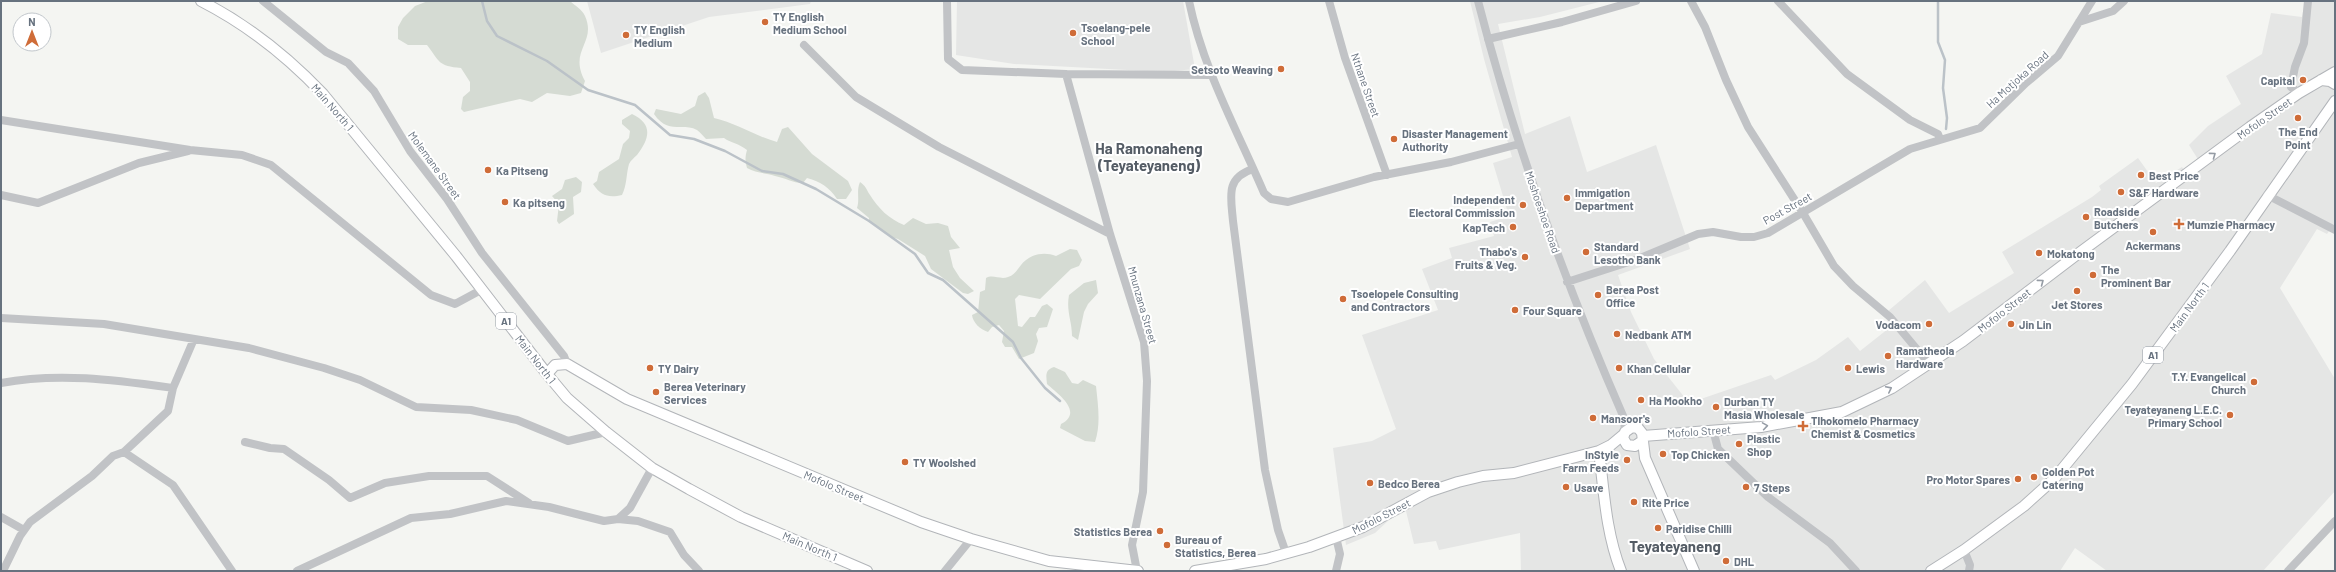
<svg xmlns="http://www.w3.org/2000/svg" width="2336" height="572" viewBox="0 0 2336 572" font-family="Barlow,sans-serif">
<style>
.built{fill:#e5e6e5}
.green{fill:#d5dbd3}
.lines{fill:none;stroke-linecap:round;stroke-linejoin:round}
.stream{stroke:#bbc2c8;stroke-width:2.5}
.major-casing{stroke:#b2b5b9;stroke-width:12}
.minor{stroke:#c1c3c6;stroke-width:8}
.major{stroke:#fff;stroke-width:10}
.oneway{stroke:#959ca5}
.poi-dot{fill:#cf6c38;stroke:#fff;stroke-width:1.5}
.labels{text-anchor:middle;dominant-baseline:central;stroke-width:4;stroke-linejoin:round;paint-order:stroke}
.shield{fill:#fff;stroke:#959ca5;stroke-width:1}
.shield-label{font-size:10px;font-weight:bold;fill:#67727f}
.poi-label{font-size:11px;font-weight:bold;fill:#67727f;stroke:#fff;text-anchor:start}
.street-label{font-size:11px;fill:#67727f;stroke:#fff}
.district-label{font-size:15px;font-weight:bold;fill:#545c65;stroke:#fff}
</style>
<rect width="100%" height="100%" fill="#f4f5f2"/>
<path class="built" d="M587 1H811L810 4 709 17 601 53Z
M957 1H1183L1195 69 1164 72 1014 64 956 55Z
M1470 1H1603L1540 17 1498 24 1525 134 1570 116 1587 172 1656 145 1690 249 1618 275 1631 312 1654 359 1689 403 1771 375 1775 380 1816 360 1848 337 1860 351 1898 321 1888 311 1925 280 1949 313 2014 273 2002 252 2092 197 2101 190 2099 186 2138 158 2156 183 2182 167 2185 171 2199 161 2189 145 2208 126 2241 104 2226 76 2262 54 2271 13 2302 17 2305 1H2335V223L2327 234 2317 229 2280 288 2335 379V491L2263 571H2107L2075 548 2060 571H1521L1520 533 1439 550 1436 541 1414 544 1406 511 1389 520 1375 533 1346 545 1333 448 1372 441 1396 429 1362 335 1438 310 1422 269 1452 258 1449 248 1494 236 1490 222 1509 216 1493 163 1512 157 1484 59Z"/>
<path class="green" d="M428 1H570C575 6 582 9 585 16 597 43 568 50 585 81L581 93 570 96 547 93 532 102 520 99 464 112 461 109 463 97 470 91V82L461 68C438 66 440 62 427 45H408L398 39V27L403 18 415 6Z
M705 92 709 98 714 118C736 123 755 136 777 142L782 129 788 127 812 154 848 181 852 190 846 199H837C829 187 821 182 807 178L803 183C792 183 786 178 775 176 766 173 756 173 747 168 745 161 745 157 747 150 740 144 729 142 724 138L706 139C704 137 700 132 697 130 683 122 668 135 654 114L656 109 681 114 695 106 698 96Z
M632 114C653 124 650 138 637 155 634 158 631 160 629 164 626 175 627 185 622 195 609 198 601 196 593 184L597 181 599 172 619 159 623 144 629 138 630 131 622 124V120Z
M576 177 582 182 581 192 573 197 574 214 559 224 557 221 559 204 552 196 562 189 565 180Z
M860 182C866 186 866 189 870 195 878 208 889 219 904 225L913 218 926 224 938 223 948 226 951 237 960 248 949 250 953 267 960 278 974 291 968 294 963 293 931 269 925 256 898 239 891 237 869 221V218L857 208C860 199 856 191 860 182Z
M1070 249 1077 250 1082 260 1079 266 1071 269 1040 299 1019 295 1015 299 1018 326 1022 327 1030 317H1035L1042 306 1047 304 1053 309 1047 327 1039 328 1036 334 1038 341 1034 353 1019 359 1012 347H1005L1002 342 1004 331 999 325 992 327 988 332C980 329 973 323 972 315L978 312 980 292 985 290 986 278C993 274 1000 280 1008 277 1017 274 1019 265 1026 260 1035 253 1046 252 1056 256Z
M1096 280 1098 293 1088 304 1084 312 1078 340 1072 336C1072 321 1066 311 1069 295L1084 283Z
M1054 367 1065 372 1072 383 1078 384 1083 380 1096 386C1098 405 1101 424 1095 442L1085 441 1060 428 1061 424C1084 412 1058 394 1047 384 1046 375 1045 370 1054 367Z"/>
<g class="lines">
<path class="stream" d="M482 1 487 21 497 36 547 61 588 90 635 105 670 135 694 139 725 151 762 171 783 174 816 189 869 221 915 254 928 273 943 280 1013 342 1021 358 1045 388 1060 401
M1938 1V42L1945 60 1943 88 1947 118 1946 129"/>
<defs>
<path id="major" d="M201 1C248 25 287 56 323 94L456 256 547 374 567 398 606 432 652 468 689 489 741 517 867 571
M2321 80 2330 81 2335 84
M547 374 555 365 567 364 627 399 921 522 971 539 1049 561 1138 571
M1643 436 1761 427 1842 412 1892 388 1963 341 2075 256 2250 127 2299 93 2335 72
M1642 441 1635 446 1627 445 1623 438 1625 432 1632 427 1638 428 1642 433 1645 458 1694 571
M1599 451C1604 492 1606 533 1621 571
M1195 571 1266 559 1309 547 1363 527 1428 492 1458 482 1483 476 1514 473 1599 451 1611 445 1623 435
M1931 571 1964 550 2024 506 2054 479 2132 384 2230 251 2335 101"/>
</defs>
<use href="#major" class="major-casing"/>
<path class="minor" d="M263 1 326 52 348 63 374 91 410 151 447 199 482 253 564 356 567 364
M947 1 948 59 962 70 1066 74 1211 75
M1189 1C1203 69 1237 130 1264 193L1271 199 1288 202 1374 177 1451 162 1519 144
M1329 1 1345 58 1387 175
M1478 1C1515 144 1565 283 1624 418L1625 432
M1691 1 1705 27 1726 80 1748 127 1803 213 1834 266 1853 286 1890 317 1930 365
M1778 1 1847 74 1910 120 1938 134 1940 139
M2079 22 2113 11 2124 1
M1488 39 1562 22 1636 1
M804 45 856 97 939 147 1110 234
M1066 74 1110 234 1144 342 1147 381 1143 492 1132 545 1137 571
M2299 93 2291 87 2295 67 2304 43 2308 1
M1 120 190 150 242 155 271 165 431 295 455 304 481 290
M1253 169C1225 178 1231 197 1233 221L1265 470 1278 530 1286 553
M1 195 38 203 139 163 188 151
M2267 195 2335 230
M1567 282 1638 259 1698 234 1713 232 1741 237H1754L1768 233 1910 149 1980 128 2026 83 2058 56 2092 1
M1 318 104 324 249 348 324 368 360 380 416 407 471 410 517 420 568 441 606 432
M1 383C59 372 115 380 173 388
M1713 430 1718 449 1768 497 1830 543 1856 571
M245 442 270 448 284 449 329 480 350 498 385 483 429 476H487L529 503
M124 452 173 485 232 571
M1 517 24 530
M618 519 638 521 670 532 684 555 699 571
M1336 537 1340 554 1336 571
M1964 550 1970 565 1969 571
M3 571 20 536 30 522 92 476 113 456 124 452 168 411 173 388 194 339
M297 571 411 518 450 514 506 501 549 507 604 521 618 519 630 508 652 468
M945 571 971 539
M2288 571 2335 521"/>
<use href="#major" class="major"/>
</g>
<defs><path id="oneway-chevron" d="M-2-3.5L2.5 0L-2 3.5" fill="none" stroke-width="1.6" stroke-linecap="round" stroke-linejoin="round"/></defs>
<g class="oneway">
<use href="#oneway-chevron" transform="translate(2213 155) rotate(-36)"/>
<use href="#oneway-chevron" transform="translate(2041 282) rotate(-37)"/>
<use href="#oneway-chevron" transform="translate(1889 389) rotate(-27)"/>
<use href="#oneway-chevron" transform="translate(1765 426) rotate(-9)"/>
</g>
<g class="poi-dot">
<circle cx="765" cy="22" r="4"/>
<circle cx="1073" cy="33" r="4"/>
<circle cx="626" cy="35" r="4"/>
<circle cx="1281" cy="69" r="4"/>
<circle cx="2303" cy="80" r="4"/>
<circle cx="2298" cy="118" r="4"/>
<circle cx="1394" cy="139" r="4"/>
<circle cx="488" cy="170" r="4"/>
<circle cx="2141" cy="175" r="4"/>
<circle cx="2121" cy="192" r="4"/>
<circle cx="1567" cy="198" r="4"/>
<circle cx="505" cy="202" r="4"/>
<circle cx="1523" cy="205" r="4"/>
<circle cx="2086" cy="217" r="4"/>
<path d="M2177 218h4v4h4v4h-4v4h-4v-4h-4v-4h4z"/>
<circle cx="1513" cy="227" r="4"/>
<circle cx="2153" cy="232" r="4"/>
<circle cx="1586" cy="252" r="4"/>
<circle cx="2039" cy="253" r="4"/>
<circle cx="1525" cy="257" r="4"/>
<circle cx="2093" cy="275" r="4"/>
<circle cx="2077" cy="291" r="4"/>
<circle cx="1598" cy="295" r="4"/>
<circle cx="1343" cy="299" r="4"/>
<circle cx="1515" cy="310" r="4"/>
<circle cx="1929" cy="324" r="4"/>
<circle cx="2011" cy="324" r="4"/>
<circle cx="1617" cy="334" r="4"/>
<circle cx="1888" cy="356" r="4"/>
<circle cx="650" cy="368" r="4"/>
<circle cx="1619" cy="368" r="4"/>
<circle cx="1848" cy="368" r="4"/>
<circle cx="2254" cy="382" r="4"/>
<circle cx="656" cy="392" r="4"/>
<circle cx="1641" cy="400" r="4"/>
<circle cx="1716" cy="407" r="4"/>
<circle cx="2230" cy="415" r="4"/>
<circle cx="1593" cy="418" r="4"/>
<path d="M1801 420h4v4h4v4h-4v4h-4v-4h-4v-4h4z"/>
<circle cx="1739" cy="444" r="4"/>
<circle cx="1663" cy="454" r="4"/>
<circle cx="1627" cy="460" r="4"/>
<circle cx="905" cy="462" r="4"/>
<circle cx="2034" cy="477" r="4"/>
<circle cx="2018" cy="479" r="4"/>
<circle cx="1370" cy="483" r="4"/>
<circle cx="1566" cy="487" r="4"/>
<circle cx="1746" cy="487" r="4"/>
<circle cx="1634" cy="502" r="4"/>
<circle cx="1658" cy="528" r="4"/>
<circle cx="1160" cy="531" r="4"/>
<circle cx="1167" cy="545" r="4"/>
<circle cx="1726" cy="561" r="4"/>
</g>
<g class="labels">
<g class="shield">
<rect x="496" y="313" width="20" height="16" rx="3"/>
<rect x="2143" y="347" width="20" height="16" rx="3"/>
</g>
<g class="shield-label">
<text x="506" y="321">A1</text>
<text x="2153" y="355">A1</text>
</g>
<g class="poi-label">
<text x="773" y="16">TY English<tspan x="773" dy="13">Medium School</tspan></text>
<text x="1081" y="27">Tsoelang-pele<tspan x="1081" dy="13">School</tspan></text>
<text x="634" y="29">TY English<tspan x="634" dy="13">Medium</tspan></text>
<text x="1273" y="69" text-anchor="end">Setsoto Weaving</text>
<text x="2295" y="80" text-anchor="end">Capital</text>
<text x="2298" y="131" text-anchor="middle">The End<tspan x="2298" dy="13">Point</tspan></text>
<text x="1402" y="133">Disaster Management<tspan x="1402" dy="13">Authority</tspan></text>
<text x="496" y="170">Ka Pitseng</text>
<text x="2149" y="175">Best Price</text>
<text x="1575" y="192">Immigation<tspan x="1575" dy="13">Department</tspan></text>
<text x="2129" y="192">S&amp;F Hardware</text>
<text x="1515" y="199" text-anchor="end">Independent<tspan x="1515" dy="13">Electoral Commission</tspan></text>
<text x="513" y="202">Ka pitseng</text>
<text x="2094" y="211">Roadside<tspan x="2094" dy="13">Butchers</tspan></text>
<text x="2187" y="224">Mumzie Pharmacy</text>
<text x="1505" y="227" text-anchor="end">KapTech</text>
<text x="2153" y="245" text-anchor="middle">Ackermans</text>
<text x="1594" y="246">Standard<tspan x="1594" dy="13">Lesotho Bank</tspan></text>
<text x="1517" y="251" text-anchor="end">Thabo's<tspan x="1517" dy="13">Fruits &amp; Veg.</tspan></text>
<text x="2047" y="253">Mokatong</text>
<text x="2101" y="269">The<tspan x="2101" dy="13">Prominent Bar</tspan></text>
<text x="1606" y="289">Berea Post<tspan x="1606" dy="13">Office</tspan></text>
<text x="1351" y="293">Tsoelopele Consulting<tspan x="1351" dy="13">and Contractors</tspan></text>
<text x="2077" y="304" text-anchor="middle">Jet Stores</text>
<text x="1523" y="310">Four Square</text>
<text x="1921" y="324" text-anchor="end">Vodacom</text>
<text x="2019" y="324">Jin Lin</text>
<text x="1625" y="334">Nedbank ATM</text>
<text x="1896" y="350">Ramatheola<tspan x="1896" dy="13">Hardware</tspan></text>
<text x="658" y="368">TY Dairy</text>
<text x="1627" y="368">Khan Cellular</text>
<text x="1856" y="368">Lewis</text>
<text x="2246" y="376" text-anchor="end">T.Y. Evangelical<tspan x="2246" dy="13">Church</tspan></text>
<text x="664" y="386">Berea Veterinary<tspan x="664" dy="13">Services</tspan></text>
<text x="1649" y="400">Ha Mookho</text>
<text x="1724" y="401">Durban TY<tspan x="1724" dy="13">Masia Wholesale</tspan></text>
<text x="2222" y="409" text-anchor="end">Teyateyaneng L.E.C.<tspan x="2222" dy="13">Primary School</tspan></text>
<text x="1601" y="418">Mansoor's</text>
<text x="1811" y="420">Tlhokomelo Pharmacy<tspan x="1811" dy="13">Chemist &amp; Cosmetics</tspan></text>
<text x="1747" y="438">Plastic<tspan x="1747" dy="13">Shop</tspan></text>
<text x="1619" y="454" text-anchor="end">InStyle<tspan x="1619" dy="13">Farm Feeds</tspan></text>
<text x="1671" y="454">Top Chicken</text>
<text x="913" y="462">TY Woolshed</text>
<text x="2042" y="471">Golden Pot<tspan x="2042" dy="13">Catering</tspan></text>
<text x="2010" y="479" text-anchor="end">Pro Motor Spares</text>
<text x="1378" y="483">Bedco Berea</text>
<text x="1574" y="487">Usave</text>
<text x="1754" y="487">7 Steps</text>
<text x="1642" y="502">Rite Price</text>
<text x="1666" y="528">Paridise Chilli</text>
<text x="1152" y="531" text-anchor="end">Statistics Berea</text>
<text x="1175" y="539">Bureau of<tspan x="1175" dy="13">Statistics, Berea</tspan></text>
<text x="1734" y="561">DHL</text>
</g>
<g class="street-label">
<text transform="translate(2017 79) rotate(-42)">Ha Motjoka Road</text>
<text transform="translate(1366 85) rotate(71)">Nthane Street</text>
<text transform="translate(333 107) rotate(49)">Main North 1</text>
<text transform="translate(2264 118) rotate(-35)">Mofolo Street</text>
<text transform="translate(435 165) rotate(54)">Molemane Street</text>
<text transform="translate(1787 208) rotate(-29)">Post Street</text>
<text transform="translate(1543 212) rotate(71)">Moshoeshoe Road</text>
<text transform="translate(1143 305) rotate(74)">Mnunzana Street</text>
<text transform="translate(2189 307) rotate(-54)">Main North 1</text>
<text transform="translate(2004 310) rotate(-38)">Mofolo Street</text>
<text transform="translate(536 359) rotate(52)">Main North 1</text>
<text transform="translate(1699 431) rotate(-4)">Mofolo Street</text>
<text transform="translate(834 486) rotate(23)">Mofolo Street</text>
<text transform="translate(1381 516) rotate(-27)">Mofolo Street</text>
<text transform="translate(810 546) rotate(23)">Main North 1</text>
</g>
<g class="district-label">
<text x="1149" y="148">Ha Ramonaheng<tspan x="1149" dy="17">(Teyateyaneng)</tspan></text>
<text x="1675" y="546">Teyateyaneng</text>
</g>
</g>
<rect width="2336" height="572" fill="none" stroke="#67727f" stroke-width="4"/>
<g transform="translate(32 32)"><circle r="19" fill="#ffffff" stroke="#c2c7cc"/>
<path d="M0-3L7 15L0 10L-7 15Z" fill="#cf6c38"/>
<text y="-6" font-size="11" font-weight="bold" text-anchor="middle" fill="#67727f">N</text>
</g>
</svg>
